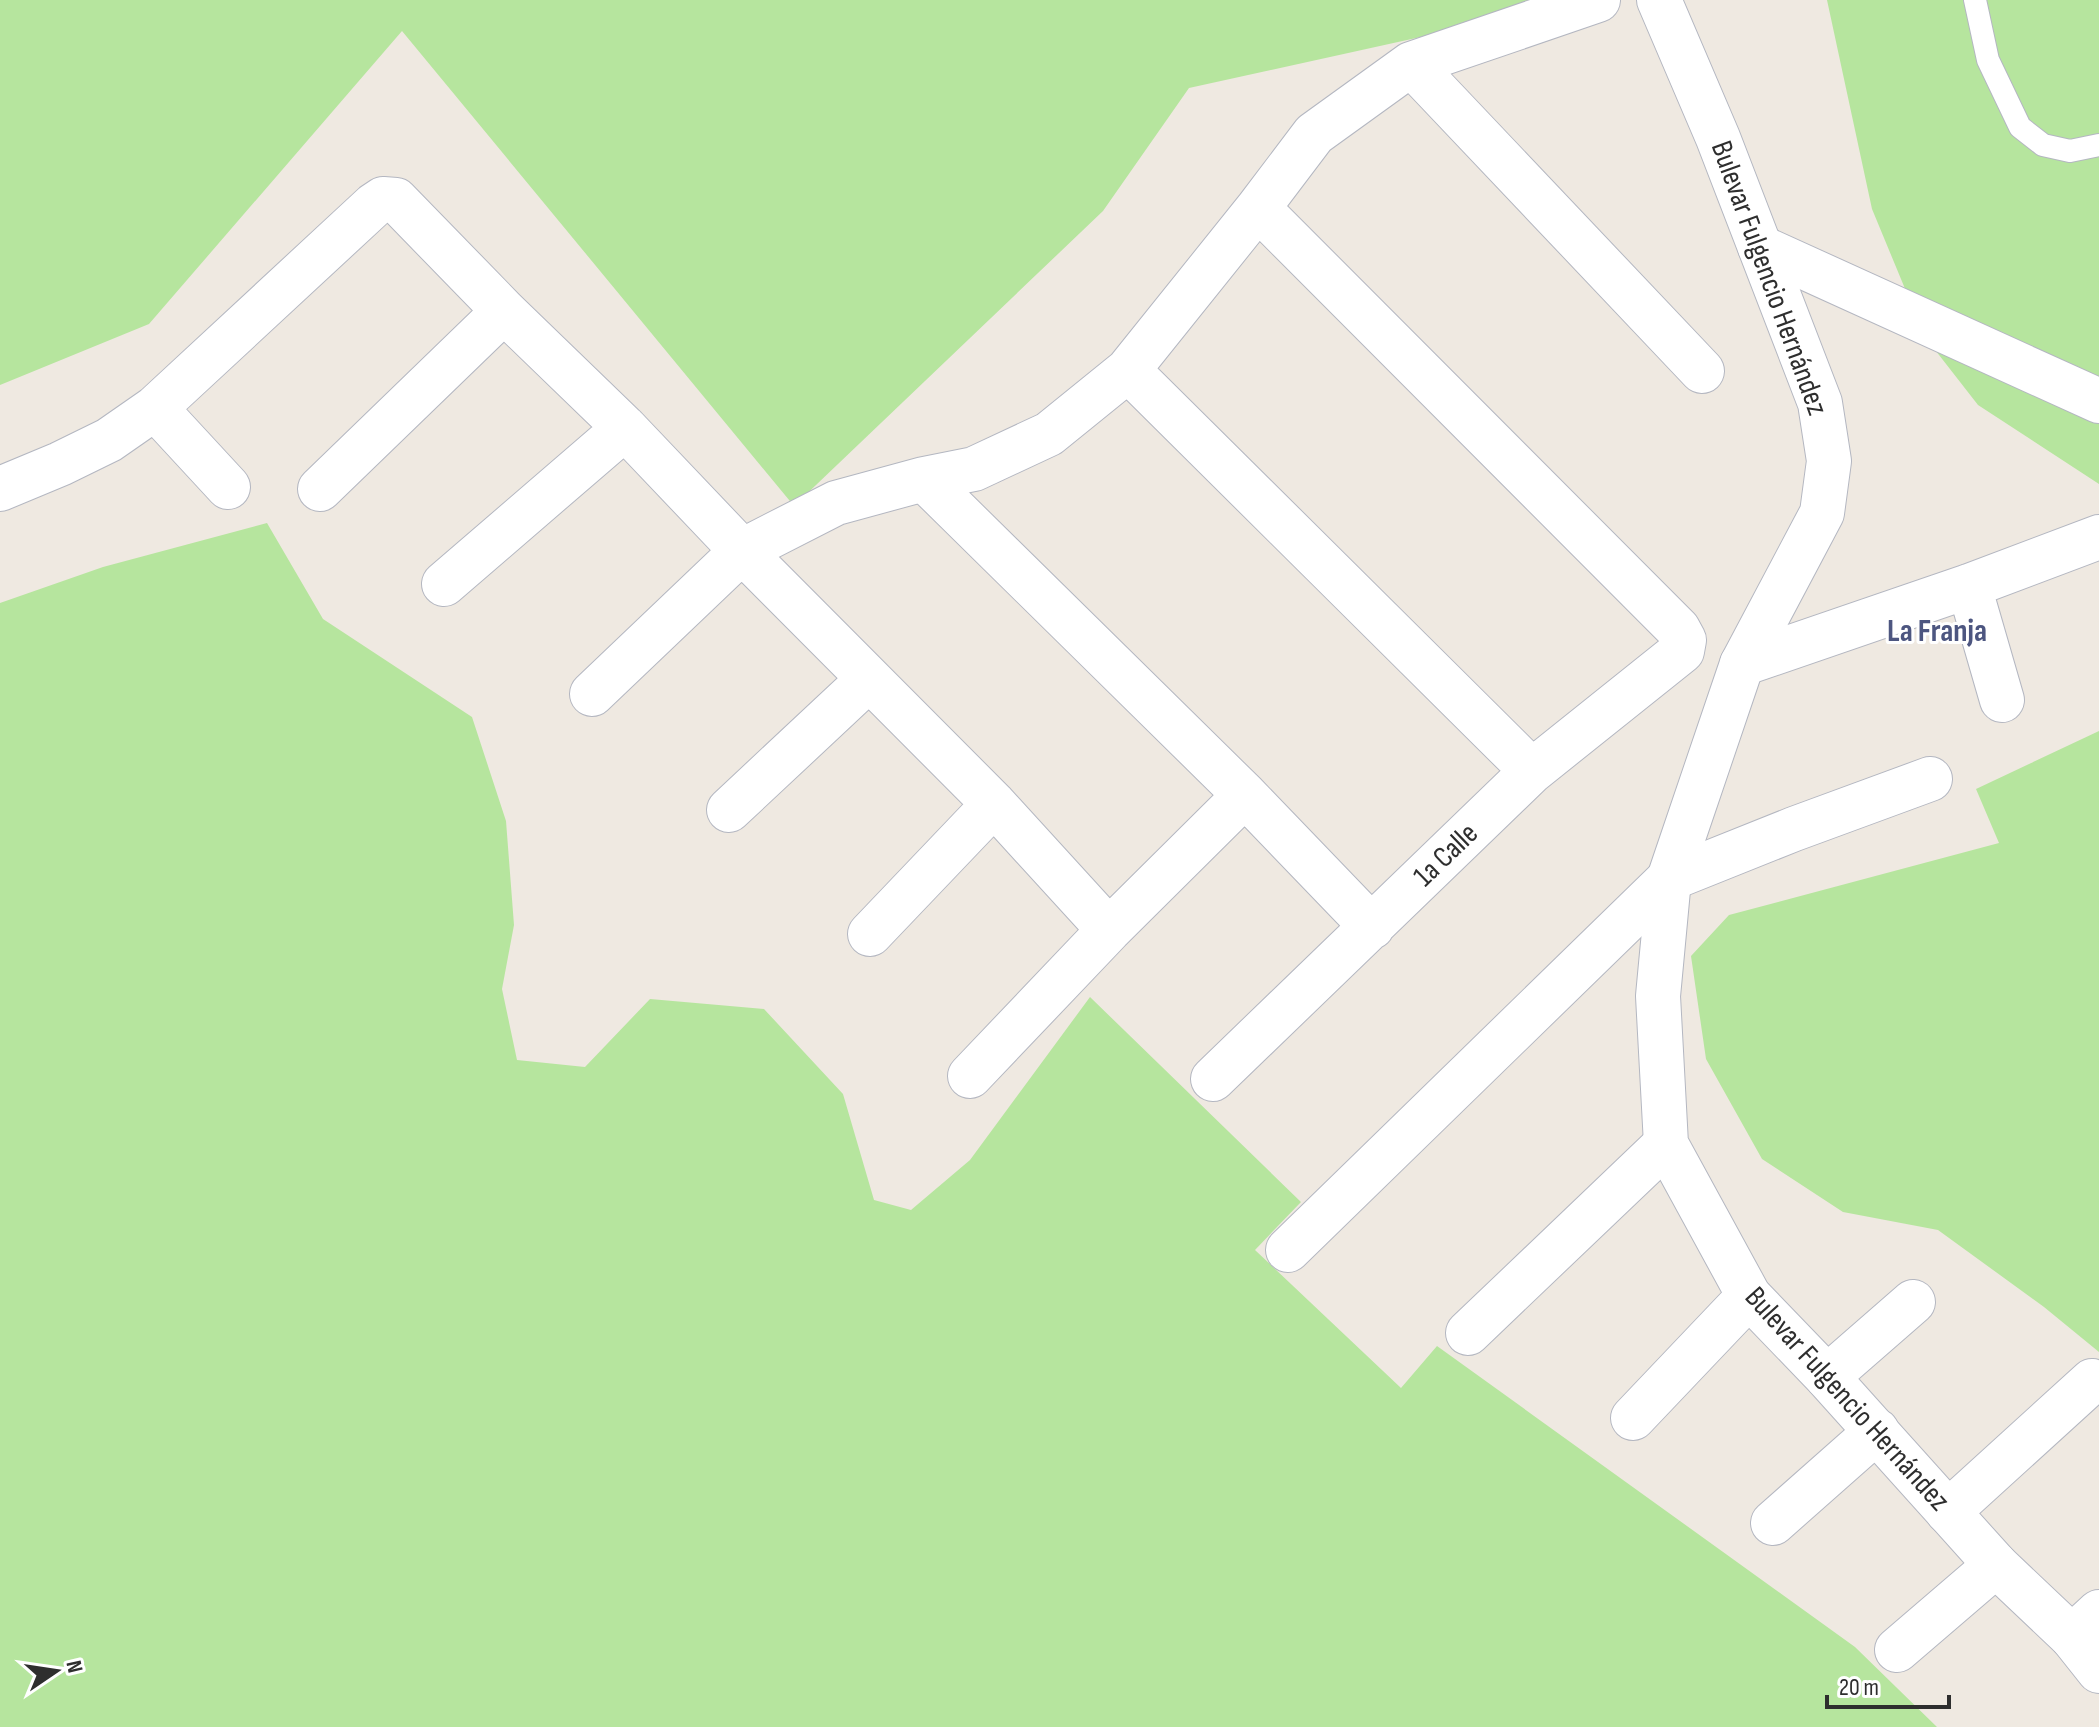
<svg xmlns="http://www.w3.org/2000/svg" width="2099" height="1727" viewBox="0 0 2099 1727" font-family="'Sofia Sans Condensed',sans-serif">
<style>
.green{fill:#b6e59e}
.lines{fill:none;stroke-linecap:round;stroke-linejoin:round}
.service-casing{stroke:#b4b7c1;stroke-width:24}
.minor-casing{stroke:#b4b7c1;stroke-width:46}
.tertiary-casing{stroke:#b4b7c1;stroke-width:46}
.service{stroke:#fff;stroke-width:22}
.minor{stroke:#fff;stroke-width:44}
.tertiary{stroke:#fff;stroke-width:44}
.labels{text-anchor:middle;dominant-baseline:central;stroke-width:6;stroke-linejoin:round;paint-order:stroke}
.street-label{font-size:30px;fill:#2e2e2e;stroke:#fff}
.neighbourhood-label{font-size:32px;font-weight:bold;fill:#4d5680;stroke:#fff}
</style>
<rect width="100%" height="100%" fill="#efe9e1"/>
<path class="green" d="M0 0H1589L1189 88 1103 211 794 506 402 31 149 324 0 385Z
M1827 0H2099V484L1978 405 1925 337 1872 209Z
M267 523 323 619 472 717 506 821 514 925 502 989 517 1060 585 1067 650 999 764 1009 843 1094 874 1200 911 1210 970 1160 1090 997 1301 1202 1255 1250 1401 1388 1437 1346 1855 1647 1937 1727H0V603L103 567Z
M2099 731V1352L2044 1307 1938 1230 1843 1212 1762 1159 1706 1059 1691 956 1729 915 1999 843 1976 789Z"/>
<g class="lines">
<defs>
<path id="service" d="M1975 0 1988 60 2020 127 2043 145 2070 151 2099 145"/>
<path id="minor" d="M1411 64 1702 371
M1760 247 2099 401
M1128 370 1532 771
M155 408 228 487
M924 479 1245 795 1372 927
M0 489 60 464 109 440 155 408 374 205 383 199 396 200 504 311 625 428 742 551 994 804 1109 930
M320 489 504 311
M444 584 625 428
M1969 586 2002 700
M1742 664 1969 586 2099 537
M592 694 742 551 836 503 924 479 974 469 1049 434 1128 370 1258 208 1314 134 1411 64 1598 0
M729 810 869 679
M870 934 994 804
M970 1076 1109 930 1245 795
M1213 1079 1532 771 1682 651 1684 640 1678 629 1258 208
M1288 1250 1669 879 1794 829 1930 779
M1468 1333 1666 1144
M1827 1377 1913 1302
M1633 1418 1749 1296
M1948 1512 2092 1381
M1773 1523 1877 1431
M2072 1637 2099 1612
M1897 1650 1996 1565"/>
<path id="tertiary" d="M1659 0 1718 138 1820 403 1829 461 1822 513 1742 664 1669 879 1658 996 1666 1144 1749 1296 1827 1377 1996 1565 2072 1637 2099 1671"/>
</defs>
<use href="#service" class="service-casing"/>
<use href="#minor" class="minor-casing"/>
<use href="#tertiary" class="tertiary-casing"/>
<use href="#service" class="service"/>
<use href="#minor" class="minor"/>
<use href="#tertiary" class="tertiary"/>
</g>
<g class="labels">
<g class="street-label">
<text transform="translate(1769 278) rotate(70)">Bulevar Fulgencio Hernández</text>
<text transform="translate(1446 855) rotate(-44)">1a Calle</text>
<text transform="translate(1847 1399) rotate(48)">Bulevar Fulgencio Hernández</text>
</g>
<g class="neighbourhood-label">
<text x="1937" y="631">La Franja</text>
</g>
</g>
<g transform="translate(56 1671) rotate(77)" stroke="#ffffff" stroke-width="6" paint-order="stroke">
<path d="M0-6L14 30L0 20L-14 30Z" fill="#2e2e2e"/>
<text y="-12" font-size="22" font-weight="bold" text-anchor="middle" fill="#2e2e2e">N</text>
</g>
<path d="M1827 1695v12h122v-12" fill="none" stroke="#2e2e2e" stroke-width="4"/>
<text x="1839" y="1695" font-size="24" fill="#2e2e2e" stroke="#ffffff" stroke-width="6" paint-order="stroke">20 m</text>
</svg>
